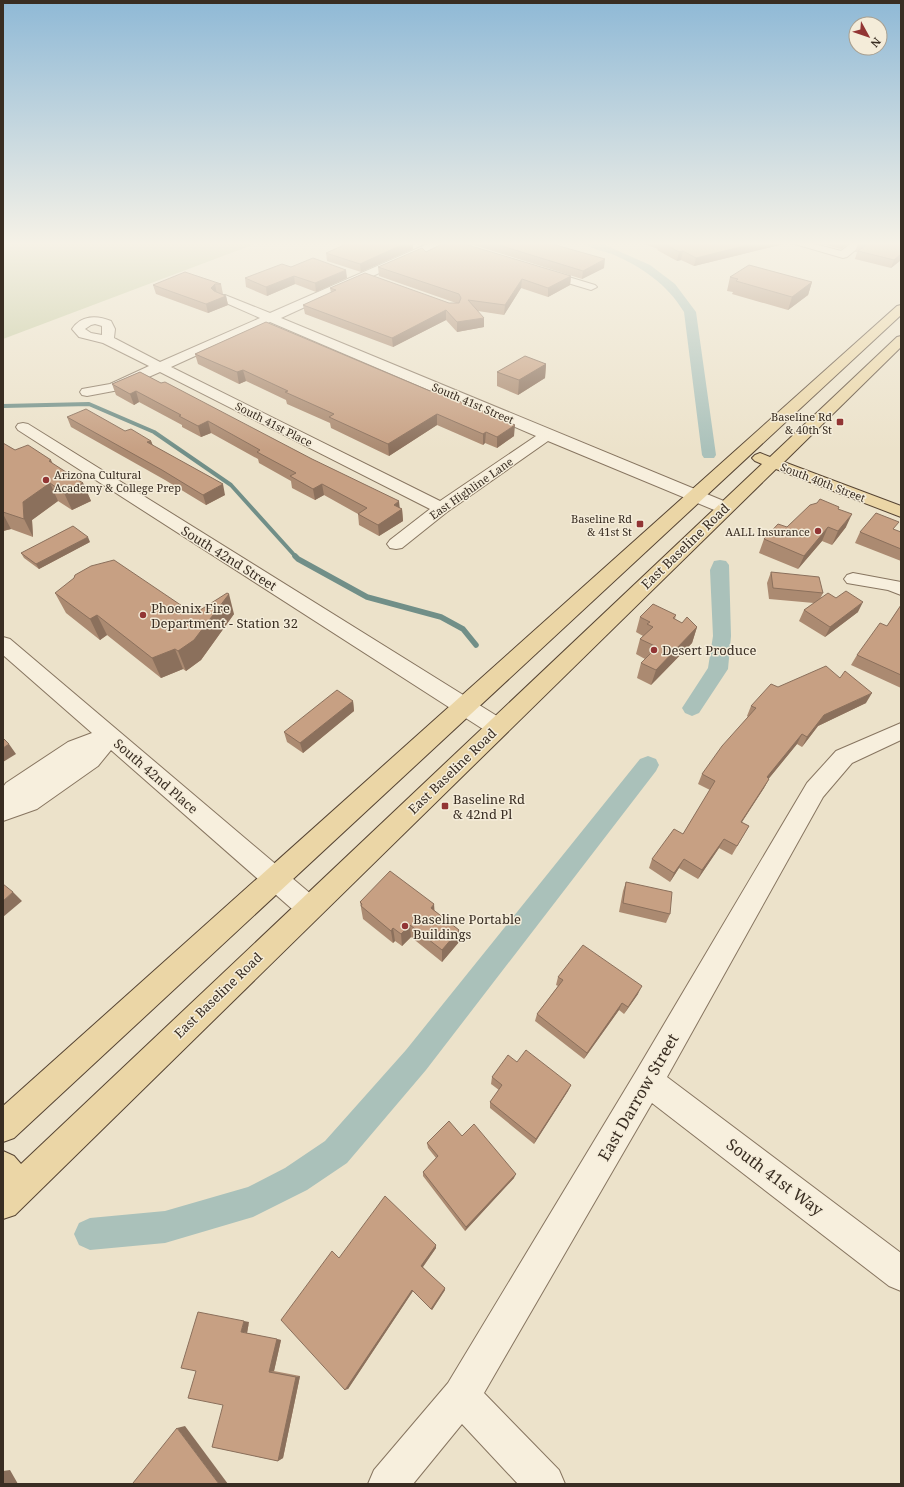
<svg xmlns="http://www.w3.org/2000/svg" width="904" height="1487" viewBox="0 0 904 1487" font-family="'Noto Serif',serif">
<style>
.green{fill:#c4c99e}
.lines{fill:none;stroke-linecap:round;stroke-linejoin:round}
.stream-far1{stroke:#718f88;stroke-width:4}
.stream{stroke:#718f88;stroke-width:5.5}
.canal{fill:#aac1ba;fill-rule:evenodd}
.minor-casing{stroke:#877560;stroke-width:2}
.major-casing{stroke:#564433;stroke-width:2}
.minor{fill:#f7efdd;fill-rule:evenodd}
.major{fill:#ebd6a6;fill-rule:evenodd}
.wall{fill:#ab8a71}
.shaded-wall{fill:#8b705c}
.building{fill:#c7a083;stroke:#8b705c}
.poi-dot{fill:#923534;stroke:#f4ecd9;stroke-width:1.5}
.labels{text-anchor:middle;dominant-baseline:central;stroke-width:3;stroke-linejoin:round;paint-order:stroke}
.far-street-label{font-size:11px;fill:#392d22;stroke:#f4ecd9}
.far-poi-label{font-size:11px;fill:#392d22;stroke:#f4ecd9;text-anchor:end}
.street-label{font-size:13px;fill:#392d22;stroke:#f4ecd9}
.poi-label{font-size:13px;fill:#392d22;stroke:#f4ecd9;text-anchor:start}
.near-street-label{font-size:16px;fill:#392d22;stroke:#f4ecd9}
</style>
<rect width="100%" height="100%" fill="#ece2ca"/>
<path class="green" d="M3 242H260L3 339Z"/>
<g class="lines">
<path class="stream-far1" d="M3 406 89 404 154 432 231 485 296 557"/>
<path class="stream" d="M295 556 298 559 367 597 441 617 463 629 476 645"/>
<path class="canal" d="M583 242H598L650 265 675 284 696 312 716 455 714 458H704L702 455 684 312C667 284 642 267 612 254 603 251 590 249 583 242Z
M720 560 726 561 729 565 731 636 728 669 699 713 692 716 685 713 682 708 708 668 713 636 710 570 714 561Z
M648 756 656 759 659 765 656 771 426 1070 347 1163 307 1190 253 1217 165 1243 90 1250 79 1245 74 1234 79 1223 90 1218 165 1211 248 1187 285 1168 325 1141 406 1050 640 759Z"/>
<defs>
<path id="minor" d="M432 242H447L281 318 731 504 733 508 731 512 725 513 719 512 548 441 447 512 402 548 396 549 390 548 387 544 390 540 430 509 160 372 119 390 87 396 82 395 80 392 82 389 110 384 149 366 103 343 79 337 72 329C81 315 97 315 111 321L115 329 114 338 160 362 260 318 217 299 215 297 217 295H225L270 313ZM270 322 536 436 440 501 171 367ZM95 324 102 326V335L91 333 85 329 91 325Z
M788 242H807L841 251 853 242H865L847 257 843 258Z
M542 269 595 285 597 287 591 290 538 274 536 272Z
M23 423 28 424 505 721 508 727 505 733 497 735 489 733 18 430 16 427 18 424Z
M853 573 901 582V595L888 590 847 583 844 579 847 575Z
M3 637 10 639 318 900 322 908 318 916 309 920 300 916 111 750 98 766 37 809 3 821V787L6 783 68 742 92 733 3 655Z
M901 723V740L852 763 823 797 667 1077 901 1253V1291L889 1286 652 1103 484 1393 559 1470 565 1484H518L462 1424 413 1484H368L374 1470 448 1383 637 1070 807 783 836 751Z"/>
<path id="major" d="M901 305V315L14 1138 3 1142V1106L897 306Z
M901 336V347L784 462 901 506V517L776 469 15 1215 3 1219V1151L14 1156 21 1164 762 464 755 461 752 458 755 455 760 453 770 457 897 337Z"/>
</defs>
<use href="#minor" class="minor-casing"/>
<use href="#major" class="major-casing"/>
<use href="#minor" class="minor"/>
<use href="#major" class="major"/>
</g>
<path class="wall" d="M351 242H413V249L361 272 327 261 326 253Z
M464 242H545L604 268 582 279Z
M639 242H788V243L694 266 681 260 677 261 657 250 658 249Z
M815 242H850L841 249Z
M901 242V260L891 268 855 259 857 252H855L858 244Z
M426 252 571 276 570 285 548 297 521 288 504 315 478 311 484 327 457 332 446 320 393 347 305 314 303 305 331 293 330 288 449 303H456L379 276 378 267Z
M291 267 347 278 316 292 295 284 267 296 246 287 245 278Z
M730 277 812 282 808 295 788 310 732 294 733 292 727 291Z
M221 284 223 294H219L226 296 228 305 208 313 156 294 153 285Z
M266 322 514 436 497 448 485 443 483 445 437 425 389 456 331 428 330 423 287 404 286 400 246 381 239 384 198 364 195 354Z
M546 364 545 378 518 395 497 386V372Z
M140 372 402 509 403 521 379 536 359 525 358 514 324 495 315 500 292 488 291 481 259 463 258 459 211 433 201 437 182 427V425L139 402 134 405 116 395 112 384Z
M67 417 125 431 151 441 153 446 225 495 206 505 165 480 71 427Z
M3 443 15 450 53 464 83 483 91 501 72 510 58 501 32 520 33 537 11 529 3 531Z
M839 507 838 509 846 527 832 545 822 541 798 569 759 553 764 539 787 527Z
M860 532H901V561L855 543Z
M90 542 39 569 24 558 21 553Z
M771 572 823 593 820 599 858 612 825 637 799 621 804 610 814 603 769 599 767 583Z
M55 593 194 614H234L201 660 186 671 183 669 161 678 107 635 100 640 66 613Z
M901 605V688L851 665 857 655 887 626Z
M676 615 675 619 682 623 697 627 692 643 651 685 637 678 641 663 645 659 636 654 640 639 643 636 636 632 640 617Z
M778 687 866 703 818 726 802 747 797 744 769 778V779L764 788 742 822 749 826 732 855 719 848 698 879 679 868 670 882 649 868 652 859 683 834 710 790 698 784 702 774 748 717 747 716 751 706Z
M353 701 354 711 303 753 287 742 284 732Z
M626 882 670 914 666 923 619 912 623 891Z
M360 902 435 911 459 930V942L442 962 411 937 402 946 395 941 393 943 363 919Z
M558 977 638 994 624 1014 619 1010 584 1059 535 1021 537 1014 558 986 556 985Z
M517 1062 571 1085 568 1091 534 1144 490 1108V1102L499 1090 491 1084 492 1077Z
M462 1136 514 1178 465 1231 423 1176V1172L436 1158 428 1148 427 1143Z
M436 1248 423 1267 445 1290 432 1310 413 1291 348 1389 339 1258Z
M249 1322 247 1333 281 1340 274 1371 300 1376 283 1458 278 1461 212 1447Z"/>
<path class="shaded-wall" d="M408 242H413V249L361 272 360 264Z
M760 242H788V243L694 266 696 258Z
M844 242H850L841 249Z
M683 251 681 260 677 261 679 252Z
M901 254V260L891 268 894 260Z
M605 259 604 268 582 279 583 271Z
M346 270 347 278 316 292 315 283Z
M294 276 295 284 267 296 266 287Z
M571 276 570 285 548 297V288Z
M522 279 521 288 504 315 505 305Z
M812 282 808 295 788 310 792 297Z
M215 284 217 294 211 288Z
M226 296 228 305 208 313 206 304Z
M446 310V320L393 347 392 338Z
M484 318V327L457 332V322Z
M546 364 545 378 518 395 519 380Z
M243 370 246 381 239 384 237 372Z
M136 391 139 402 134 405 130 394Z
M437 414V425L389 456 388 444Z
M208 421 211 433 201 437 198 426Z
M515 425 514 436 497 448V437Z
M486 432 485 443 483 445V434Z
M151 441 155 451 147 442Z
M51 460 59 477 49 461Z
M50 483 58 501 32 520 33 537 24 519 23 502Z
M83 483 91 501 72 510 64 493Z
M223 484 225 495 206 505 203 495Z
M322 484 324 495 315 500 313 489Z
M399 501 400 510 402 509 403 521 379 536 378 525 394 505Z
M3 514 11 529 3 531Z
M852 514 846 527 832 545 838 531Z
M828 527 822 541 798 569 804 556Z
M88 537 90 542 39 569 36 564Z
M229 594 234 614 201 660 186 671 178 651Z
M863 602 858 612 825 637 830 627Z
M97 615 107 635 100 640 90 619Z
M697 627 692 643 651 685 656 670Z
M175 649 183 669 161 678 152 658Z
M872 693 866 703 818 726 802 747 807 737 824 715Z
M353 701 354 711 303 753 300 743Z
M802 734 797 744 762 787 767 777Z
M9 744 16 754 3 762V748Z
M769 779 764 788 736 831 741 822Z
M724 839 719 848 698 879 702 870Z
M684 859 679 868 670 882 674 873Z
M13 892 22 901 3 917V901Z
M434 904 435 917 431 908Z
M410 925 411 937 402 946 401 934Z
M393 928 395 941 393 943 391 931Z
M459 930V942L442 962V950Z
M642 986 638 994 624 1014 628 1007Z
M622 1003 619 1010 584 1059 587 1053Z
M571 1085 568 1091 534 1144 536 1139Z
M516 1174 514 1178 465 1231 466 1227Z
M436 1245V1248L422 1268 421 1266Z
M445 1288V1290L432 1310 431 1309Z
M412 1290 413 1291 348 1389 345 1390Z
M244 1321 249 1322 247 1333 241 1332Z
M277 1339 281 1340 274 1371 269 1372Z
M300 1376 283 1458 278 1461 296 1377Z
M185 1426 228 1484H219L177 1428Z
M10 1470 18 1484H3V1471Z"/>
<path class="building" d="M351 242H408L360 264 326 253Z
M446 242H458L571 276 548 288 522 279 505 305 468 300 484 318 457 322 446 310 392 338 303 305 336 290 330 288 365 273 449 303H459L461 298 459 294 378 267 422 248 426 252Z
M489 242H545L605 259 583 271Z
M661 242H760L696 258 683 251 679 252Z
M860 242H901V254L894 260 858 251 866 245 858 244Z
M313 258 346 270 315 283 294 276 266 287 245 278 282 264 291 267Z
M749 265 812 282 792 297 736 281 738 279 730 277Z
M185 272 221 284H215L211 288 214 291 226 296 206 304 153 285Z
M266 322 430 391 433 390 515 425 497 437 486 432 483 434 437 414 388 444 329 417 334 414 285 392 288 391 243 370 237 372 195 354Z
M525 356 546 364 519 380 497 372Z
M140 372 161 383 165 382 312 459 399 501 394 505 402 509 378 525 358 514 367 508 322 484 313 489 290 476 296 473 257 452 260 450 208 421 198 426 179 416 181 415 136 391 130 394 112 384Z
M86 409 125 431 131 429 151 441 147 442 223 484 203 495 162 470 67 417Z
M3 443 15 450 28 445 51 460 49 461 83 483 64 493 50 483 23 502 24 519 3 512Z
M820 499 839 507 838 509 852 514 838 531 828 527 804 556 764 539 778 524 787 527 810 505 817 503Z
M876 513 899 522 893 529 901 532V549L860 532Z
M73 526 88 537 36 564 21 553Z
M114 560 194 614 227 593 229 594 194 640 178 651 175 649 152 658 97 615 90 619 55 593 74 578 75 575 91 566Z
M771 572 819 577 823 593 773 588Z
M846 591 863 602 830 627 804 610 828 593 836 598Z
M653 604 676 615 673 618 682 623 687 617 697 627 656 670 641 663 657 647 640 639 653 627 647 624 650 622 640 617Z
M901 605V675L857 655 880 623 887 626Z
M826 666 840 678 845 671 872 693 824 715 807 737 802 734 767 777 769 779 741 822 749 826 737 846 724 839 702 870 684 859 674 873 652 859 674 829 683 834 715 781 702 774 722 746 756 708 751 706 771 684 778 687Z
M337 690 353 701 300 743 284 732Z
M3 738 9 744 3 748Z
M390 871 434 904 431 908 459 930 442 950 410 925 401 934 393 928 391 931 361 906 362 904 360 902Z
M626 882 672 892 670 914 623 903Z
M3 884 13 892 3 901Z
M583 945 642 986 628 1007 622 1003 587 1053 537 1014 563 980 558 977Z
M526 1050 571 1085 536 1139 490 1102 502 1085 492 1077 508 1055 517 1062Z
M449 1121 462 1136 474 1124 516 1174 466 1227 423 1172 438 1156 427 1143Z
M385 1196 436 1245 421 1266 445 1288 431 1309 412 1290 345 1390 281 1320 332 1251 339 1258Z
M198 1312 244 1321 241 1332 277 1339 269 1372 296 1377 278 1461 212 1447 223 1405 188 1398 196 1371 181 1368Z
M177 1428 219 1484H134L133 1483Z"/>
<linearGradient id="sky" x2="0" y2="1"><stop stop-color="#8fb9d6"/><stop offset="0.54" stop-color="#f6f2e7"/><stop offset="1" stop-color="#f6f2e7" stop-opacity="0"/></linearGradient>
<rect width="904" height="451" fill="url(#sky)"/>
<g class="poi-dot">
<rect x="836" y="418" width="8" height="8" rx="2"/>
<circle cx="46" cy="480" r="4"/>
<rect x="636" y="520" width="8" height="8" rx="2"/>
<circle cx="818" cy="531" r="4"/>
<circle cx="143" cy="615" r="4"/>
<circle cx="654" cy="650" r="4"/>
<rect x="441" y="802" width="8" height="8" rx="2"/>
<circle cx="405" cy="926" r="4"/>
</g>
<g class="labels">
<g class="far-street-label">
<text transform="translate(473 403) rotate(23)">South 41st Street</text>
<text transform="translate(274 424) rotate(27)">South 41st Place</text>
<text transform="translate(823 482) rotate(21)">South 40th Street</text>
<text transform="translate(471 488) rotate(-35)">East Highline Lane</text>
</g>
<g class="far-poi-label">
<text x="832" y="416">Baseline Rd<tspan x="832" dy="13">&amp; 40th St</tspan></text>
<text x="54" y="474" text-anchor="start">Arizona Cultural<tspan x="54" dy="13">Academy &amp; College Prep</tspan></text>
<text x="632" y="518">Baseline Rd<tspan x="632" dy="13">&amp; 41st St</tspan></text>
<text x="810" y="531">AALL Insurance</text>
</g>
<g class="street-label">
<text transform="translate(685 546) rotate(-44)">East Baseline Road</text>
<text transform="translate(229 558) rotate(32)">South 42nd Street</text>
<text transform="translate(452 771) rotate(-44)">East Baseline Road</text>
<text transform="translate(156 776) rotate(41)">South 42nd Place</text>
<text transform="translate(218 995) rotate(-44)">East Baseline Road</text>
</g>
<g class="poi-label">
<text x="151" y="608">Phoenix Fire<tspan x="151" dy="15">Department - Station 32</tspan></text>
<text x="662" y="650">Desert Produce</text>
<text x="453" y="799">Baseline Rd<tspan x="453" dy="15">&amp; 42nd Pl</tspan></text>
<text x="413" y="919">Baseline Portable<tspan x="413" dy="15">Buildings</tspan></text>
</g>
<g class="near-street-label">
<text transform="translate(638 1097) rotate(-60)">East Darrow Street</text>
<text transform="translate(775 1177) rotate(37)">South 41st Way</text>
</g>
</g>
<rect width="904" height="1487" fill="none" stroke="#392d22" stroke-width="8"/>
<g transform="translate(868 36) rotate(130)"><circle r="19" fill="#f4ecd9" stroke="#a9a090"/>
<path d="M0-3L7 15L0 10L-7 15Z" fill="#923534"/>
<text y="-6" font-size="11" font-weight="bold" text-anchor="middle" fill="#392d22">N</text>
</g>
</svg>
